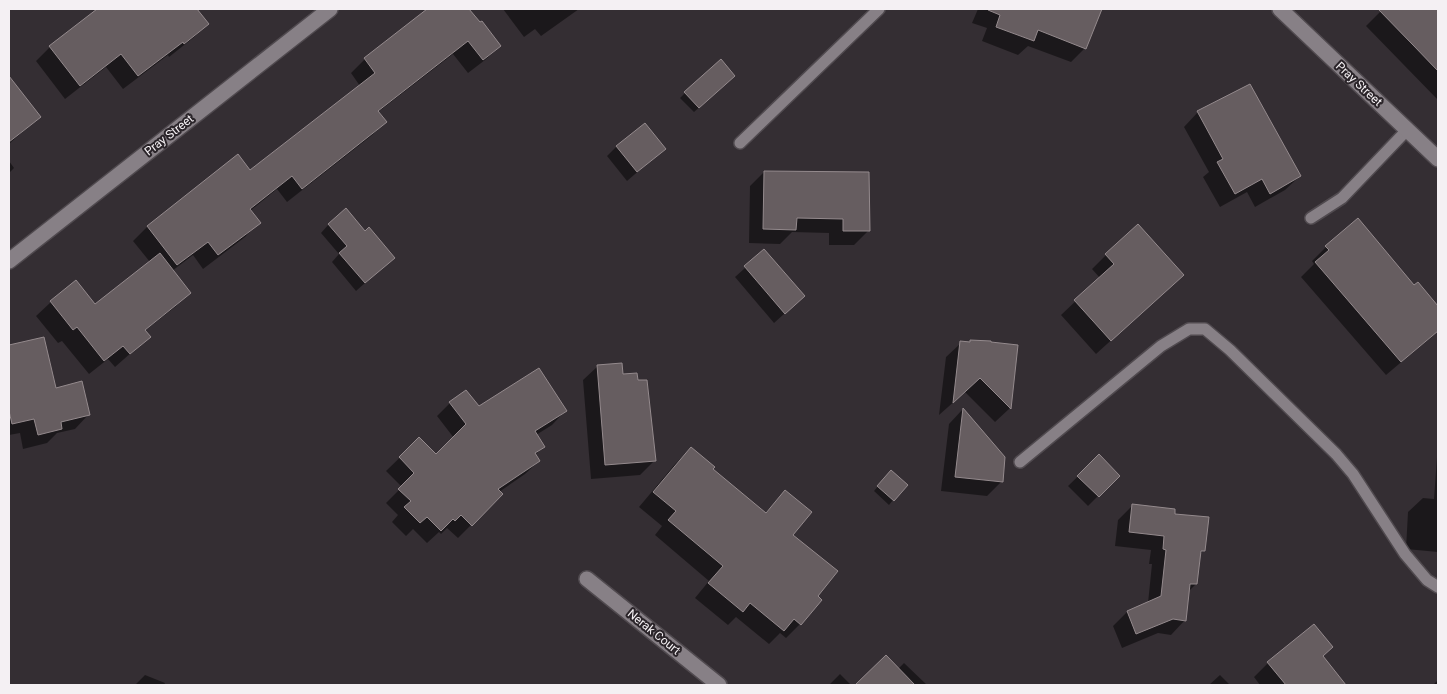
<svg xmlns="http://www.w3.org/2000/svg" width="1447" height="694" viewBox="0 0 1447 694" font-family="Roboto,sans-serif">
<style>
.shadow{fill:#0007}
.building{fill:#665d60;stroke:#948a8d}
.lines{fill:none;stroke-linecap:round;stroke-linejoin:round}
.lane-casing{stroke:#504a4f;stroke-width:14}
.street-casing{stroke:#504a4f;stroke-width:18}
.lane{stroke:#878086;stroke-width:11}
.street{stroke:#878086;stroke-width:15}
.labels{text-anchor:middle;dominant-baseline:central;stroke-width:4;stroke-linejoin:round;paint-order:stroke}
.street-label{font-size:12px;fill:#f4f0f3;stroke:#2a2429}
</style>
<rect width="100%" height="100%" fill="#342e33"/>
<path class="shadow" d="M98 9H196L208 24 193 38 169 57 168 55 123 89 106 67 65 99 36 61 50 47Z
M430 9H468L500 46 485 60 468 73 453 54 378 112 385 122 371 136 287 202 277 189 250 211 259 222 245 237 203 269 193 255 172 271 190 292 175 307 144 331 149 337 115 367 108 359 89 374 62 341 58 343 36 316 51 302 76 282 95 306 150 262 133 241 148 226 249 172 360 86 351 73 365 59Z
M503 9H579L541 36 535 29 524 37Z
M978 9H1101L1085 48 1071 62 1028 46 1018 55 982 41 987 28 972 23Z
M1383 9H1438V100L1366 26Z
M9 78 39 117 9 144Z
M729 81 694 112 680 98 685 93Z
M1198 112 1300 176 1285 190 1255 207 1247 192 1220 207 1203 177 1209 172 1184 127Z
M617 146 664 149 627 181 607 156Z
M9 161 14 168 9 173Z
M764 172 868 231 854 245H829V233L792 232 780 244 749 243 750 186Z
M329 224 365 233 393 258 356 291 332 262 339 254 321 233Z
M1326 247 1414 287 1418 283 1438 308V331L1386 375 1301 277 1314 264 1312 261Z
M764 251 794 305 774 323 735 277Z
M1106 255 1183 275 1096 354 1061 315 1100 278 1092 269Z
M43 339 55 389 89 414 75 429 57 433 47 443 23 449 20 433 9 435V347Z
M970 341 1016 346 1009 409 995 422 965 392 939 415 946 357 961 343H968Z
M598 366 621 376 654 461 640 475 591 479 583 380Z
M450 403 478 408 565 411 552 425 536 435 543 446 535 455 539 461 525 474 499 492 502 494 458 538 447 528 441 534 439 532 427 543 413 529 406 536 392 522 398 515 386 503 402 487 386 471 419 439 436 456 454 438 437 416Z
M962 410 1004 457 1001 482 987 496 941 491 949 424Z
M1438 443V552L1406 549 1408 512 1423 498 1434 499Z
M691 449 711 469 765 513 785 492 791 535 816 596 800 624 786 638 780 633 769 644 736 617 728 625 695 598 709 581 655 535 662 526 639 507 676 463Z
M1099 456 1118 476 1088 506 1068 486Z
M886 477 893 500 889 505 874 491Z
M1132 506 1173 515 1204 550 1199 555 1196 584 1188 592 1185 620 1171 635 1158 633 1122 648 1113 626 1127 612 1148 603 1152 564H1149L1151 550 1115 546 1118 520Z
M886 657 898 669 904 663 927 685H857Z
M1322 657 1345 685H1260L1254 677 1268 663Z
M840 674 851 685H829Z
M145 675 165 683 164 685H135Z
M1220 675 1230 685H1209Z
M1438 680V685H1433Z"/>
<path class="building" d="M97 9H197L209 24 184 44 183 42 138 76 121 54 80 86 49 46Z
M427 9H469L480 22 482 21 501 46 483 60 468 41 378 111 387 122 302 189 292 176 250 209 261 223 218 255 208 242 177 265 147 226 238 154 250 170 375 73 364 58Z
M988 9H1102L1086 49 1038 30 1034 41 996 27 1000 15 988 10Z
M1378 9H1438V71L1413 45Z
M721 59 735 76 699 108 684 92Z
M9 76 41 117 9 142Z
M1250 84 1301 176 1270 194 1262 179 1235 194 1217 162 1223 159 1197 111Z
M645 123 666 149 637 172 616 146Z
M764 171 869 172 870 231H843V219L797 218 796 230 763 229Z
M346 208 365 231 369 227 395 258 365 283 339 253 347 246 328 224Z
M1358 218 1414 285 1418 282 1438 306V331L1401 362 1315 262 1329 250 1325 246Z
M1138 224 1184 275 1111 341 1074 300 1114 264 1105 254Z
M764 249 805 296 785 314 744 266Z
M160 253 191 293 145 330 151 337 130 354 123 346 104 361 77 327 73 330 50 301 76 280 95 304Z
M44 337 56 388 82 381 90 415 61 422 62 429 38 435 34 419 12 424 9 411V345Z
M970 340 991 341V342L1018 345 1011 409 980 378 953 403 960 341 970 342Z
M622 363 623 374 637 373 638 380H647L656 461 605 465 597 365Z
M539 368 567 411 535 431 545 447 535 453 540 461 498 489 503 494 472 526 461 515 455 521 453 519 441 531 427 517 420 523 404 507 411 501 398 489 414 473 399 457 419 437 436 454 466 424 449 402 466 390 479 406Z
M963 408 1005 457 1003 482 955 477Z
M691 447 715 467 713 469 766 513 785 490 812 512 793 535 838 571 818 596 822 600 801 625 794 619 784 631 750 603 743 612 708 583 723 566 668 520 676 511 653 492Z
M1099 454 1120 476 1099 497 1077 476Z
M891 470 908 485 894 501 877 486Z
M1132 504 1175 509V514L1209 517 1205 551H1201L1197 584H1190L1186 621 1173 619 1136 634 1127 611 1161 596 1166 550 1163 549 1164 536 1129 532Z
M1314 624 1333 647 1323 656 1346 685H1286L1267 662Z
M886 655 915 685H855Z"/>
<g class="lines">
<defs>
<path id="lane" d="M740 143 879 9
M1311 218 1342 198 1408 129
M1020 462 1161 346 1189 329H1205L1230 350 1336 454 1353 474 1405 554 1427 580 1438 587"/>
<path id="street" d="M1280 9 1438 159
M9 261 330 9
M587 579 719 685"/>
</defs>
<use href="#lane" class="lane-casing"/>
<use href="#street" class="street-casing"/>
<use href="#lane" class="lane"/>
<use href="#street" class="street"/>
</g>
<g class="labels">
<g class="street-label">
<text transform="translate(1359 84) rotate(43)">Pray Street</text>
<text transform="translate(169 135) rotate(-38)">Pray Street</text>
<text transform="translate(654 632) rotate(39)">Nerak Court</text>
</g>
</g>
<rect width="1447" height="694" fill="none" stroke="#f4f0f3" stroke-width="20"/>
</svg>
